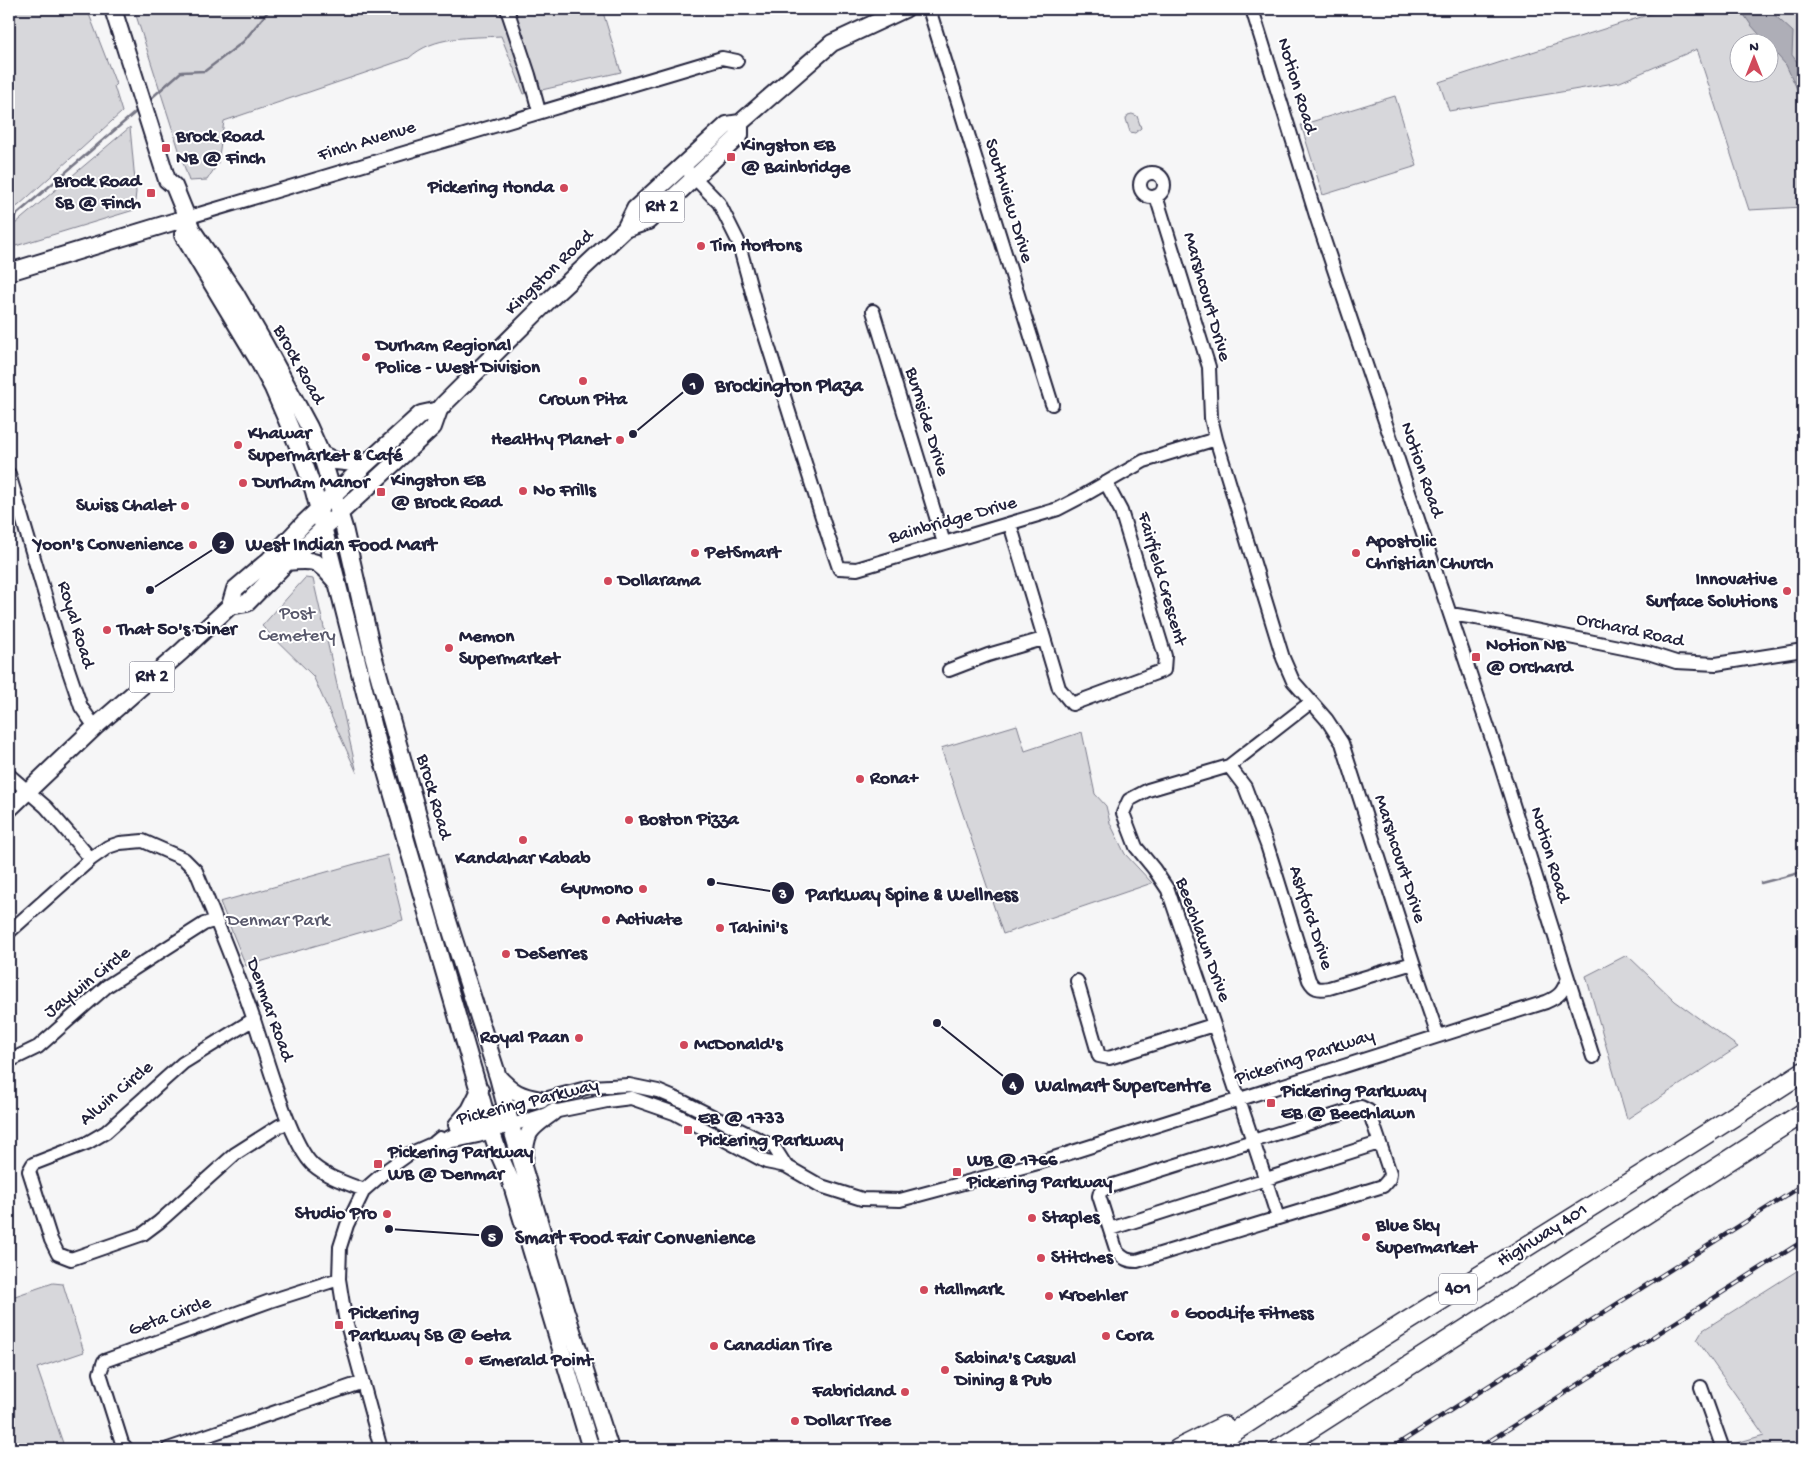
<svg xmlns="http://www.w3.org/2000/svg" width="1812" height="1458" viewBox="0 0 1812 1458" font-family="'Gochi Hand',sans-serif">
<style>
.green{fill:#d7d7db;stroke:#7c7c8b;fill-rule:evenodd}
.water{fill:#aeaeb7;stroke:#767685}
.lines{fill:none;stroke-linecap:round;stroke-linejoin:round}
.stream{stroke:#767685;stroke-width:2.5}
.minor-casing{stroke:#22223b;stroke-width:16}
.major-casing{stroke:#22223b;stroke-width:20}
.highway-casing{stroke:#22223b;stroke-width:22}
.minor{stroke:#fff;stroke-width:12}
.major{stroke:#fff;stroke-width:16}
.highway{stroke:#fff;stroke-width:19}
.rail-casing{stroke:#22223b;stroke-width:4.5}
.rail{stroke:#fff;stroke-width:2.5;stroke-dasharray:8;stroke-linecap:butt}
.poi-dot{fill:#d1495b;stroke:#fff;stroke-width:2}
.labels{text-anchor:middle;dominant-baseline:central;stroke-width:4;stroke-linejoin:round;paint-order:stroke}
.shield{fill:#fff;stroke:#646476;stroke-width:1}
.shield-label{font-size:18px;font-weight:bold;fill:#22223b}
.street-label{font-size:19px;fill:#22223b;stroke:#fff}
.poi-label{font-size:19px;font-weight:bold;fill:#22223b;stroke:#fff;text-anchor:start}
.park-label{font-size:19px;fill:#58586b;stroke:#fff}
.leader{fill:none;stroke:#22223b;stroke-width:2}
.callout-dot{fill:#22223b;stroke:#fff;stroke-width:2}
.mark-label{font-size:15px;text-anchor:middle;font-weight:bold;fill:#fff}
.callout-label{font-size:20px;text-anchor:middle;font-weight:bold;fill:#22223b;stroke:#fff;stroke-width:4;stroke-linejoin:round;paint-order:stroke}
</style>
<rect width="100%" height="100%" fill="#f6f6f7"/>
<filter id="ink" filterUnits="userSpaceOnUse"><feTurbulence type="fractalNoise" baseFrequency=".02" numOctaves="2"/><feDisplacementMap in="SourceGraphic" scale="10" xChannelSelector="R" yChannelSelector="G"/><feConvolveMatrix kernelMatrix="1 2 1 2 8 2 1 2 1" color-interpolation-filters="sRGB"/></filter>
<g filter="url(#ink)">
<path class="green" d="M9 9H87L116 84 114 86 122 112 18 206 9 210V161L11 159 9 160Z
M134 9H602L621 72 524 94 501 36C470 38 434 35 409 58L224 121 218 163 207 180 189 181Z
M1666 9H1803V207L1749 210 1697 49 1620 82 1449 111 1439 82ZM1740 42H1770V72H1740Z
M1395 96 1417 166 1323 195 1301 125Z
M1132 114 1137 116 1141 128 1135 133 1130 132 1126 119 1128 115Z
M130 127 136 192 134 210 9 248V229Z
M305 578 313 579 357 773 313 676 262 626Z
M1017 725 1025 751 1082 732 1095 794 1106 806 1110 823 1125 854 1152 883 1003 934 941 748Z
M387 855 403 920 246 966 220 902Z
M1627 955 1675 1001 1738 1047 1627 1119 1586 976Z
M1803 1267V1449H1738L1733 1444 1764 1435 1697 1340 1703 1330Z
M53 1283 63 1284 84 1352 37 1368 65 1449H9V1288L12 1297Z"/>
<path class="water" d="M1740 9H1768L1793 32 1792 55 1803 70V102L1786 65 1770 47V42H1766L1751 25Z"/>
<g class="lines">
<path class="stream" d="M148 101 181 72 205 71 243 42 270 9
M9 221 138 110
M1761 883 1803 872"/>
<defs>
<path id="minor" d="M507 9 529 75 539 111
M929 9 1052 404
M1252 9 1317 219 1498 757 1593 1057
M689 172 719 203 738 241 756 307 827 533 839 568 857 569 1058 509 1081 497 1144 461 1216 439 1283 658 1293 681 1327 720 1342 743 1413 963 1438 1036
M1140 185a12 12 0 1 1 24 0a12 12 0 1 1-24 0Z
M1156 196 1209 367 1211 418 1216 439
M186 218 722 58 737 61
M873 311 944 543
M9 474 58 639 81 707 95 727
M1010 524 1059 688 1072 704 1164 670 1165 656 1121 511 1106 483
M1450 614 1476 618 1648 653 1676 662 1716 664 1803 650
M949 670 988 655 1043 639
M1229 766 1245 787 1267 845 1309 980C1314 989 1318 990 1329 988L1413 963
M9 775 46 807 91 859
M9 932 91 859 108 847 120 843 143 841 184 859 196 871C216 920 237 970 254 1020 265 1053 290 1144 313 1165 327 1177 346 1183 364 1190
M1077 981 1099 1056 1109 1058 1213 1025
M254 1019 183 1063 106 1132 87 1143 33 1164 29 1171 51 1240 58 1254 71 1259 143 1234 159 1222 235 1154 279 1126 289 1123
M9 1061 38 1047 107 986 204 924 216 920
M456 1126 506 1109 590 1087 629 1085 658 1091 684 1102 774 1147 786 1166
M434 1143 460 1140 478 1136 553 1112 607 1101 631 1098 674 1113 766 1162 786 1166 821 1186 862 1199 900 1200 1038 1163 1546 1002C1560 996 1563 992 1568 978
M1278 1218 1383 1186 1389 1179 1390 1173 1369 1111 1361 1107 1107 1187 1100 1192 1099 1196 1117 1252C1124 1259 1128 1261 1137 1261L1278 1218C1243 1108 1205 999 1168 890L1154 869 1136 847 1123 813 1129 800 1148 790 1229 766 1311 702
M1110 1229 1379 1143
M1701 1387 1723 1449
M127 1449 122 1443 100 1373 104 1361 270 1301 339 1279
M168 1449 363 1382
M381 1449 345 1317 339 1279 340 1247 347 1225 364 1190 388 1169 409 1154 434 1143 440 1138"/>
<path id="major" d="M113 9 167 180 174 186 192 230 235 293 265 345 309 427 321 454 344 528 373 655 447 918 498 1077 511 1126 565 1309 610 1449
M625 229 648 221 740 135V123
M183 235 258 360 273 388 298 446 314 491 378 744 486 1115 499 1154 510 1179 591 1449
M9 272 186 218
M321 454 335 461 366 464
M287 562C315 559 318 560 336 582
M230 606 247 603 287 562 433 427 439 410 444 404 548 301 625 229 635 209 727 125 740 123 832 43 905 9
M9 809 95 727 181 652 230 606 235 589 269 560 304 523 366 464 421 414 439 410
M498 1077C513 1093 520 1096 541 1100
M457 1125 470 1110 480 1090
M445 1142C462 1131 482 1128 497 1116
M524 1160C526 1129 529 1130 553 1112"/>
<path id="highway" d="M590 1446 591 1449
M1178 1449 1224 1426
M1207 1449C1404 1320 1606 1200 1803 1072
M1279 1449 1803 1113"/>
</defs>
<use href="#minor" class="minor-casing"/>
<use href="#major" class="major-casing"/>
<use href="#highway" class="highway-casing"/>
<use href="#minor" class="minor"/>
<use href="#major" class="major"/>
<use href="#highway" class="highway"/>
<defs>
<path id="rail" d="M1390 1449 1803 1185
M1477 1449 1803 1241"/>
</defs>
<use href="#rail" class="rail-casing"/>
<use href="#rail" class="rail"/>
</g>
</g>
<g class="poi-dot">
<rect x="161" y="143" width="10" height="10" rx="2.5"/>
<rect x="726" y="152" width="10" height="10" rx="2.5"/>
<circle cx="564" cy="188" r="5"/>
<rect x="146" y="188" width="10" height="10" rx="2.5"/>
<circle cx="701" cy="246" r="5"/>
<circle cx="366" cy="357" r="5"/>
<circle cx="583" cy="381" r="5"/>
<circle cx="620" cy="440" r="5"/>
<circle cx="238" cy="445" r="5"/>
<circle cx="243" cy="483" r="5"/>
<circle cx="523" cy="491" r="5"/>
<rect x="376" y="487" width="10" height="10" rx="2.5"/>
<circle cx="185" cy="506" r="5"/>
<circle cx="193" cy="545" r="5"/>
<circle cx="695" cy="553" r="5"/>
<circle cx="1356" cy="553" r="5"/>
<circle cx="608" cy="581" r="5"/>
<circle cx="1787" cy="591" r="5"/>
<circle cx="107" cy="630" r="5"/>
<circle cx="449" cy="648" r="5"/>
<rect x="1471" y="652" width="10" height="10" rx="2.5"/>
<circle cx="860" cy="779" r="5"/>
<circle cx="629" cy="820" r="5"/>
<circle cx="523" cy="840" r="5"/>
<circle cx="643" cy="889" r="5"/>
<circle cx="606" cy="920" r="5"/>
<circle cx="720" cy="928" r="5"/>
<circle cx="506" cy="954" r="5"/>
<circle cx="579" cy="1038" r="5"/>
<circle cx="684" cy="1045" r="5"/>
<rect x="1266" y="1098" width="10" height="10" rx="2.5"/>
<rect x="683" y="1125" width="10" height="10" rx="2.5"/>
<rect x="373" y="1159" width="10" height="10" rx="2.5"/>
<rect x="952" y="1167" width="10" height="10" rx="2.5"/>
<circle cx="387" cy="1214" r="5"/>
<circle cx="1032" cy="1218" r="5"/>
<circle cx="1366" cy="1237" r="5"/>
<circle cx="1041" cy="1258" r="5"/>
<circle cx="924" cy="1290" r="5"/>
<circle cx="1049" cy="1296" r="5"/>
<circle cx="1175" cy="1314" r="5"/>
<rect x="334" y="1320" width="10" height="10" rx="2.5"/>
<circle cx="1106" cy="1336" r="5"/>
<circle cx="714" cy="1346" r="5"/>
<circle cx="469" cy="1361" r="5"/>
<circle cx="945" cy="1370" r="5"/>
<circle cx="905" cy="1392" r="5"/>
<circle cx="795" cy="1421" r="5"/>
</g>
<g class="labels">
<g class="shield">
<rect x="639.5" y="191.5" width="45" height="31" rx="4"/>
<rect x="129.5" y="661.5" width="45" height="31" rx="4"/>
<rect x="1439" y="1273.5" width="38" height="31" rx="4"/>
</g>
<g class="shield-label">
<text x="662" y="207">RH 2</text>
<text x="152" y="677">RH 2</text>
<text x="1458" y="1289">401</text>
</g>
<g class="street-label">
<text transform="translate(1296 86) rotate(73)">Notion Road</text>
<text transform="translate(367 142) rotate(-17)">Finch Avenue</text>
<text transform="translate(1008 201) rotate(73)">Southview Drive</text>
<text transform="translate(550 273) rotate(-44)">Kingston Road</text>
<text transform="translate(1206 297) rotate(74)">Marshcourt Drive</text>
<text transform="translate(298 365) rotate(61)">Brock Road</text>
<text transform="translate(926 422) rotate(73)">Burnside Drive</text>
<text transform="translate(1421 470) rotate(71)">Notion Road</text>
<text transform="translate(953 521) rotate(-16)">Bainbridge Drive</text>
<text transform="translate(1161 579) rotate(74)">Fairfield Crescent</text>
<text transform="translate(75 625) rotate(73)">Royal Road</text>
<text transform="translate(1630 631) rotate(12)">Orchard Road</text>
<text transform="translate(433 797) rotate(74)">Brock Road</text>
<text transform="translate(1549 855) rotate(73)">Notion Road</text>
<text transform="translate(1399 859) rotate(72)">Marshcourt Drive</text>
<text transform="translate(1310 918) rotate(72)">Ashford Drive</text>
<text transform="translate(1202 940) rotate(70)">Beechlawn Drive</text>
<text transform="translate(88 983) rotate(-38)">Jaywin Circle</text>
<text transform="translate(269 1010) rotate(70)">Denmar Road</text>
<text transform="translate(1305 1058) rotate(-18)">Pickering Parkway</text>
<text transform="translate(117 1094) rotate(-40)">Alwin Circle</text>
<text transform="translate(528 1103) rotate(-14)">Pickering Parkway</text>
<text transform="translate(1543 1236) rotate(-32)">Highway 401</text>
<text transform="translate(170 1317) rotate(-20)">Geta Circle</text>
</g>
<g class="poi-label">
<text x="176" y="137">Brock Road<tspan x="176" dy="22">NB @ Finch</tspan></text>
<text x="741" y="146">Kingston EB<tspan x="741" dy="22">@ Bainbridge</tspan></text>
<text x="141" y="182" text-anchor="end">Brock Road<tspan x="141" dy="22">SB @ Finch</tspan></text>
<text x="554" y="188" text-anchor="end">Pickering Honda</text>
<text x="711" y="246">Tim Hortons</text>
<text x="376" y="346">Durham Regional<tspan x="376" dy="22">Police - West Division</tspan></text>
<text x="583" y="400" text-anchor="middle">Crown Pita</text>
<text x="248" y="434">Khawar<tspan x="248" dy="22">Supermarket &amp; Café</tspan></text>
<text x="610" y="440" text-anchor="end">Healthy Planet</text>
<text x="391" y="481">Kingston EB<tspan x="391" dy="22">@ Brock Road</tspan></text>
<text x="253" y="483">Durham Manor</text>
<text x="533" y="491">No Frills</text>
<text x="175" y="506" text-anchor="end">Swiss Chalet</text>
<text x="1366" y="542">Apostolic<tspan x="1366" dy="22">Christian Church</tspan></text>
<text x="183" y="545" text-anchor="end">Yoon's Convenience</text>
<text x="705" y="553">PetSmart</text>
<text x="1777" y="580" text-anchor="end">Innovative<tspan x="1777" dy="22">Surface Solutions</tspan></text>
<text x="618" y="581">Dollarama</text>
<text x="117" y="630">That 50's Diner</text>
<text x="459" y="637">Memon<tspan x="459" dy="22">Supermarket</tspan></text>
<text x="1486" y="646">Notion NB<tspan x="1486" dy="22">@ Orchard</tspan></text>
<text x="870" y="779">Rona+</text>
<text x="639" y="820">Boston Pizza</text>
<text x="523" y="859" text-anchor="middle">Kandahar Kabab</text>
<text x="633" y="889" text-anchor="end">Gyumono</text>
<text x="616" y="920">Activate</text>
<text x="730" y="928">Tahini's</text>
<text x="516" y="954">DeSerres</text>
<text x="569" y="1038" text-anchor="end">Royal Paan</text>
<text x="694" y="1045">McDonald's</text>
<text x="1281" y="1092">Pickering Parkway<tspan x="1281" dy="22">EB @ Beechlawn</tspan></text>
<text x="698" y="1119">EB @ 1733<tspan x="698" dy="22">Pickering Parkway</tspan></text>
<text x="388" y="1153">Pickering Parkway<tspan x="388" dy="22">WB @ Denmar</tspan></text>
<text x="967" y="1161">WB @ 1766<tspan x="967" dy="22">Pickering Parkway</tspan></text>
<text x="377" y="1214" text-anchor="end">Studio Pro</text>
<text x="1042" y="1218">Staples</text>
<text x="1376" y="1226">Blue Sky<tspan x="1376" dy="22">Supermarket</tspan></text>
<text x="1051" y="1258">Stitches</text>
<text x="934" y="1290">Hallmark</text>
<text x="1059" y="1296">Kroehler</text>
<text x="349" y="1314">Pickering<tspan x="349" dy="22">Parkway SB @ Geta</tspan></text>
<text x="1185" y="1314">GoodLife Fitness</text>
<text x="1116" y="1336">Cora</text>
<text x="724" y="1346">Canadian Tire</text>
<text x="955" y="1359">Sabina's Casual<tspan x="955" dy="22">Dining &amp; Pub</tspan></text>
<text x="479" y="1361">Emerald Point</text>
<text x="895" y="1392" text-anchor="end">Fabricland</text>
<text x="805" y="1421">Dollar Tree</text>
</g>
<g class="park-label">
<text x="297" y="614">Post<tspan x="297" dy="22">Cemetery</tspan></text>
<text x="278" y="921">Denmar Park</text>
</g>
</g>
<path class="leader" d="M633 434L693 384M150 590L223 543M711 882L783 893M937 1023L1013 1084M389 1229L492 1236"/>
<g class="callout-dot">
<circle cx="633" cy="434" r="5"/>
<circle cx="150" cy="590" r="5"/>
<circle cx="711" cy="882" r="5"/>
<circle cx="937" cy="1023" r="5"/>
<circle cx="389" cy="1229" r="5"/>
<circle cx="693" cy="384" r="12"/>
<circle cx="223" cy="543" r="12"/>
<circle cx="783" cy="893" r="12"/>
<circle cx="1013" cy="1084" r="12"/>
<circle cx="492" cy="1236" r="12"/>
</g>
<g class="mark-label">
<text x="693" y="389">1</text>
<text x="223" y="548">2</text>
<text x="783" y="898">3</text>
<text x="1013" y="1089">4</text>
<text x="492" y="1241">5</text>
</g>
<g class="callout-label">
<text x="789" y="391">Brockington Plaza</text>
<text x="341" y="550">West Indian Food Mart</text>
<text x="912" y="900">Parkway Spine &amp; Wellness</text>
<text x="1123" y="1091">Walmart Supercentre</text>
<text x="635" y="1243">Smart Food Fair Convenience</text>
</g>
<rect width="1812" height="1458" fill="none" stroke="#fff" stroke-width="30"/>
<rect x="15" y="15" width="1782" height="1428" fill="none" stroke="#22223b" stroke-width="2" filter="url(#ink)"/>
<g transform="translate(1754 58)"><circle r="24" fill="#ffffff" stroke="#a7a7b1"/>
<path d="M0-4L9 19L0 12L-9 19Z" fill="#d1495b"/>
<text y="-8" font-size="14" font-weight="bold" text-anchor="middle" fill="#22223b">N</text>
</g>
</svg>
